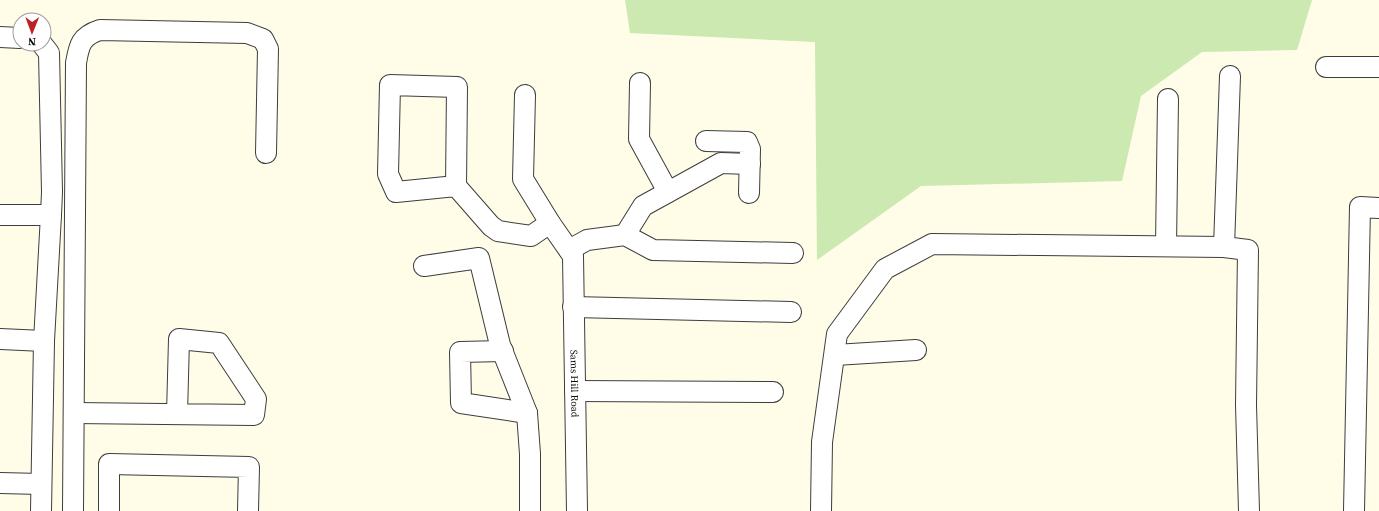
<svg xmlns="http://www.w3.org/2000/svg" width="1379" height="511" viewBox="0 0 1379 511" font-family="'Source Serif 4',serif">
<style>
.green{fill:#cbe9b1}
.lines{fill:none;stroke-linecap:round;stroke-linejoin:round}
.minor-casing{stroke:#3d3d3d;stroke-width:22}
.minor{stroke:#fff;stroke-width:20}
.labels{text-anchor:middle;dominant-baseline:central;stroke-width:4;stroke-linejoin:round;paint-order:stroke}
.street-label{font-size:10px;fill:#0a0a0a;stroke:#fff}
</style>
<rect width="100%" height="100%" fill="#fffce7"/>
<path class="green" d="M625 0H1312L1297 50 1202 52 1141 96 1122 181 921 186 817 260 815 42 630 33Z"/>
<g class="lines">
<defs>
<g id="minor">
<path d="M0 37 20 38"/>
<path d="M1326 67H1379"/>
<path d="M640 83 639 139 668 192"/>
<path d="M525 95 523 179 550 223"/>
<path d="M706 141 747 142 750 149 749 193"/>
<path id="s1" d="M456 186 396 192 388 174 390 85 457 87 456 186 491 226 498 231 531 236 550 223 573 256 577 511"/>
<path d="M0 215H51L52 192 49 53 42 44"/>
<path d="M625 235 643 206 721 163 750 164"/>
<path d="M1166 246 1168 99"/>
<path d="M1224 247 1230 76"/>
<path d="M569 250 587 240 625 235 653 250 793 253"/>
<path d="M424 266 479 258 500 345 527 413 530 454V511"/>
<path d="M573 307 791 312"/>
<path d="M0 339 44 341"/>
<path d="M503 351 460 352 461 403 527 413"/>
<path d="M835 355 916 350"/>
<path d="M575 391 773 392"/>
<path d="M74 413 254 415 256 399 219 343 179 339 177 414"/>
<path d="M0 483 41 484"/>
<path d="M41 511 44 341 51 215"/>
<path d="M73 511 76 63C79 45 81 36 100 30L247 33 263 39 268 49 266 153"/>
<path d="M109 511V464L249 467 248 511"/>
<path d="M821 511 822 442 837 334 885 269 932 244 1224 247 1248 250 1246 405 1249 511"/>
<path d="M1354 511 1360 207 1379 208"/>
</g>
</defs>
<use href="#minor" class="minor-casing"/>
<use href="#minor" class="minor"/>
</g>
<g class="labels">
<g class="street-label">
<text stroke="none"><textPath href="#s1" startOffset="621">Sams Hill Road</textPath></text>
</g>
</g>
<g transform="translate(32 32) rotate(181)"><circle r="19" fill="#ffffff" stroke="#9d9d9d"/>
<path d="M0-3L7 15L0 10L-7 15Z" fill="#bd2220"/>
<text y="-6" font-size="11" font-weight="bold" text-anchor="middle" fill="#0a0a0a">N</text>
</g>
</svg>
